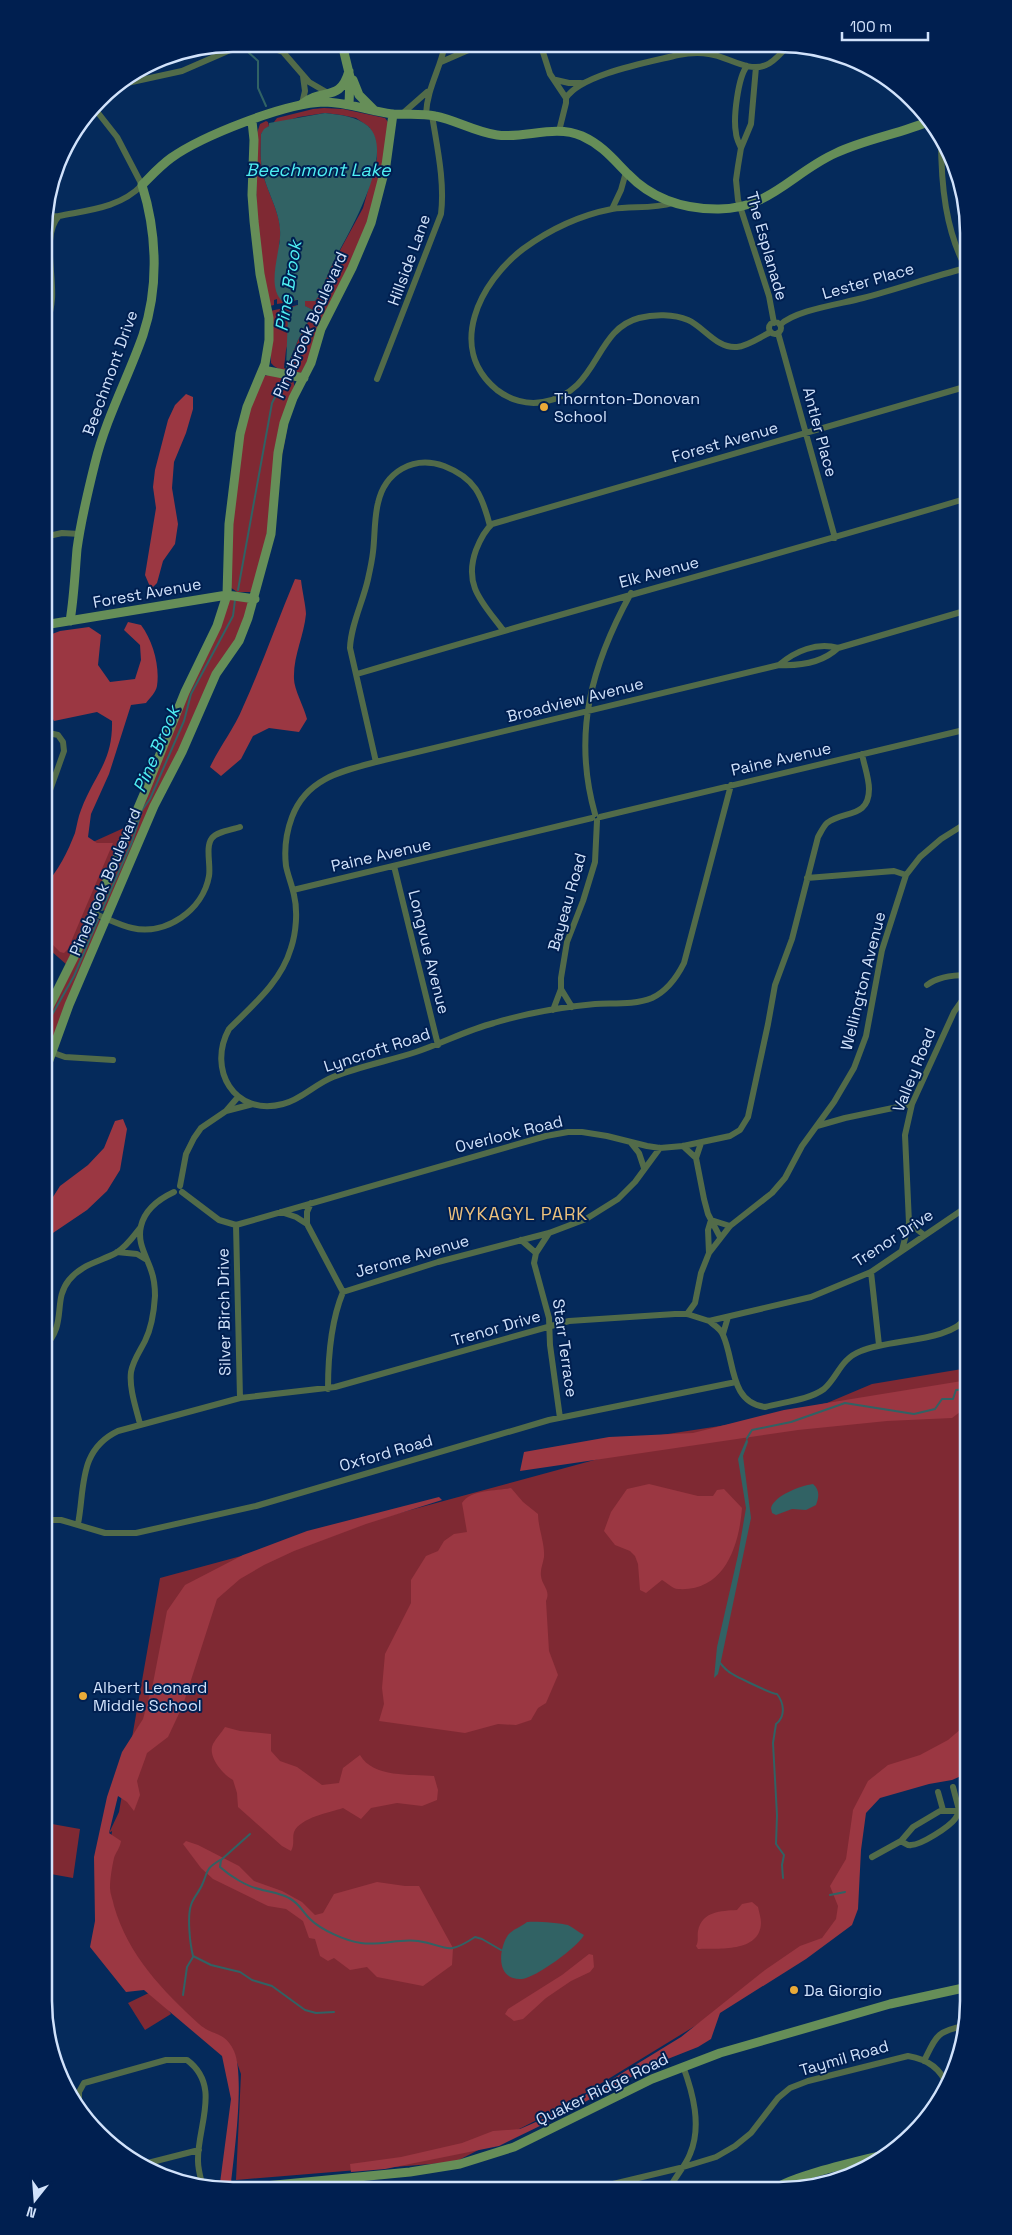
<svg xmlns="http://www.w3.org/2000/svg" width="1012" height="2235" viewBox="0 0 1012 2235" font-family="'Space Grotesk',sans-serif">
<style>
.green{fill:#7f2933}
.forest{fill:#9b3742}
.water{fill:#316264}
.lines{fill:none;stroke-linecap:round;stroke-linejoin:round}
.stream{stroke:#316264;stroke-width:2}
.street{stroke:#526b49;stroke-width:6}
.secondary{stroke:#668e58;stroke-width:9}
.poi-dot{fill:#eaaa38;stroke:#001f50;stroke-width:2}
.labels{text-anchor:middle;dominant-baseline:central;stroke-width:4;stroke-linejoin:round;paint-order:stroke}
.street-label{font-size:16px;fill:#d1e2fb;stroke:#001f50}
.poi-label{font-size:16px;fill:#d1e2fb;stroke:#001f50;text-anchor:start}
.water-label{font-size:18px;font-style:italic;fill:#4eeff3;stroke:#001f50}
.neighbourhood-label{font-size:18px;letter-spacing:1px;fill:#edc17c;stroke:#001f50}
.rim{fill:none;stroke:#d1e2fb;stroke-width:2.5}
</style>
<rect width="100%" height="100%" fill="#052a5b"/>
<path class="green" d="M324 108 343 109 385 118 388 122 385 159 369 223 312 353 301 373C290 371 278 372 271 363L270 311 298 305 286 350 284 368 287 369 298 340 313 312V310L304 306 305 301H315L318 297 332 265 363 208 377 158 375 138 369 127 356 118 341 115 325 113 299 117 276 124 274 122 277 118 313 109Z
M266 121 268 122 269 126 261 134C261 145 260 158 262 169 266 193 286 219 279 244L282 301 296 299 295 301 277 304V299L274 300V305L270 306C255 249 255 191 257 133L260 124Z
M268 375 293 380 295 388 265 543 252 592H237L230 587 229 544 243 425 264 376Z
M231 599 247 601 249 604 239 635 106 910 101 911 99 908 157 766 228 602Z
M126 827 67 965 50 950 44 955V896L84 846Z
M95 918 100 920 101 923 44 1064V1020Z
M968 1368V1734L862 1808 853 1917 695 2026 564 2106 455 2162 236 2180 241 2074 235 2057 98 1936 112 1831 109 1833 119 1812 160 1578 609 1456 622 1441 733 1424 827 1403 872 1384Z
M52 1824 80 1829 73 1878 45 1873Z
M155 1990 171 2014 145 2030 128 2003Z"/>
<path class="forest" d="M186 394 193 397V409L186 433 174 462 172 488 178 524 175 544 163 561 157 583 151 589 145 575 156 508 153 487 155 470 168 420 175 405Z
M295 579 301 580C302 590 306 607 306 614 304 636 293 656 294 679 294 689 304 707 307 719L299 732 269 728 253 736 241 759 221 776 210 767C220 746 234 729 243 707 262 665 277 622 295 579Z
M128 622 141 625C153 641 160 666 157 686 156 692 150 698 146 703L131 705 109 774 91 814 88 837 97 843H113L68 949 64 953 60 952 52 944 44 949V886C58 872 68 851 75 833 77 825 78 817 81 810 94 775 113 762 112 721L97 712 54 721 44 703V637L60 631 89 627 101 635 98 665 110 682 135 679 141 660 140 645 124 630Z
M123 1119 127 1129 120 1170 107 1191 87 1210 44 1239V1211L60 1186 88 1165 104 1148 115 1121Z
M968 1380V1406L952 1418 887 1421 798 1430 520 1471 524 1452 609 1437 693 1433 784 1410Z
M649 1484 698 1496H713L717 1490 724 1489 742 1508C739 1547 724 1592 678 1589 673 1589 666 1582 662 1580L646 1593 640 1590 638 1564 635 1556 630 1551 615 1545 604 1531 611 1512 627 1489Z
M511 1488 523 1502 538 1514C538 1528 545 1543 544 1557 543 1564 540 1569 541 1576 542 1586 551 1590 546 1601L549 1651 558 1675 546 1703 538 1708 531 1720 516 1725 498 1724 465 1733 379 1721 384 1704 382 1688 385 1654 411 1603V1580L426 1556 438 1551 444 1541 454 1534 467 1532 462 1503C471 1489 497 1491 511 1488Z
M439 1497 442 1500 366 1524 294 1551 264 1565 240 1579 217 1599 183 1705 168 1737 147 1753 145 1759 137 1781 140 1795 134 1811 127 1802 118 1796 109 1833 121 1841C120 1848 116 1852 114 1858 112 1867 110 1879 110 1888 110 1894 113 1900 114 1906 128 1955 163 1991 199 2024 212 2036 225 2031 234 2051 245 2075 234 2155 231 2183H220L231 2099 222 2056 144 1990 126 1992 90 1947 95 1921 94 1857 107 1797 122 1752 143 1719 153 1683 167 1611 185 1585 243 1555 307 1531Z
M968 1723V1773L952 1780 929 1784 880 1798 866 1813 861 1850 858 1909 852 1925 806 1959 720 2013 711 2039 698 2047 655 2064 546 2123 499 2146 385 2169 351 2172 350 2164 401 2157 462 2143 493 2131 520 2129 545 2118 606 2083 681 2037 765 1970 800 1946 822 1938 836 1919 838 1906 830 1886 846 1859 853 1810 868 1781 888 1765 920 1755 948 1740Z
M225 1727 240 1731 271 1734V1751L280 1761 297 1767 322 1785 339 1783 343 1768 360 1755C373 1778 411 1774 434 1776L438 1790 437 1800 422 1806 397 1803 371 1808 361 1819 343 1808C329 1813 301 1817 294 1832 292 1838 295 1844 291 1851L282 1846 238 1807 237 1793 233 1780C223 1775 207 1756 213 1744 216 1738 222 1732 225 1727Z
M186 1841 198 1845 239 1866 254 1881 282 1891 302 1902 315 1915 323 1913 334 1894 377 1882 405 1886H419L453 1948 452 1965 423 1986 377 1977 367 1967 350 1970 334 1958 328 1961 320 1956 315 1939 309 1938 303 1921 286 1909 268 1906 213 1879 201 1868 183 1844Z
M752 1902 758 1907C759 1912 761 1918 761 1923 760 1953 718 1948 698 1949L696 1946C699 1941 697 1936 698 1931 702 1911 721 1911 737 1910L742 1904Z
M589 1954 593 1955 594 1967 590 1972 571 1981 546 1998 523 2019 514 2021 505 2014 508 2009 562 1975Z"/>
<path class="water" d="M325 113C340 115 356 116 368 126 398 154 345 238 332 265 327 276 323 287 318 297L315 301H305V306L313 310 312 315 298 340 286 369 288 315 291 308 298 305V300L282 301C267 287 279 255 280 237 282 213 266 192 262 169 260 158 261 145 261 134L264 129 269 126V123Z
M747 1438 748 1442 743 1456 751 1518 721 1661 718 1674 714 1678 717 1647 738 1555 746 1508 738 1459Z
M813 1484C820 1490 819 1497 816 1505L806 1510 792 1509 776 1515 772 1513 771 1508C775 1495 800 1486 813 1484Z
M527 1922C535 1921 560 1923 568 1925 570 1926 582 1934 584 1935 578 1947 535 1978 522 1979 496 1981 498 1950 508 1935 513 1929 521 1927 527 1922Z"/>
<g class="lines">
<path class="stream" d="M248 52 258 61V88L266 106
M238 590 272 403 284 380
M102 910 132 842 142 810 150 799 184 721 191 694 233 616 235 600
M44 1029 74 976 98 920
M747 1438 752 1430 791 1422 845 1403 914 1414 935 1409 942 1399H953L956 1390 968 1389
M719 1662C722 1665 725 1669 728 1671 732 1675 772 1694 777 1694 784 1703 786 1716 776 1724L773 1743 777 1815 776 1844 784 1855 782 1865 783 1878
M250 1834 221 1860 220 1867C230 1876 246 1886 259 1889 269 1892 280 1893 289 1898 299 1903 302 1911 310 1919 321 1930 346 1941 361 1943 382 1946 399 1938 418 1941 447 1945 445 1957 475 1937L482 1939 501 1950
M220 1860C204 1870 209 1870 202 1885 199 1892 193 1898 191 1905 187 1917 190 1944 193 1956L211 1965 240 1972 252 1980 272 1986 305 2010 316 2013 334 2012
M830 1895 845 1892
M183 1995 187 1967 193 1957"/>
<path class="street" d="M261 44 283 52 309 82 328 93
M456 45 462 51
M541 46 550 74 566 98V103L559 131
M441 62 480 45
M756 67 751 124 741 148 738 166 736 180 738 200 769 296 774 323
M556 80 569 83H581
M118 85 182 71 244 44
M566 98C581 74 650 62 678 55 688 53 699 52 709 54 727 56 748 73 766 65 774 62 781 53 787 47
M302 104 305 91 303 76
M402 114 427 92
M426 114C427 89 440 69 445 45
M941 138C941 183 945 232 968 272
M741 148C739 143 736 138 736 133 733 118 738 77 747 66
M673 203C653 209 632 206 612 209 581 215 549 230 523 249 480 282 446 348 497 390 510 400 527 405 543 402 600 392 593 330 639 318 654 314 674 314 688 320 704 327 717 349 737 347 748 346 760 337 771 332
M612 209 621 190 626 172
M45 217 59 216
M769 328a6 6 0 1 1 12 0a6 6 0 1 1-12 0Z
M780 325C795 310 841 304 863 298 897 289 931 277 966 268
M778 333 835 538
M44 337C47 324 51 312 52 299 54 275 42 234 59 216 88 210 120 208 142 185L117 137 95 109
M377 379 441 214C445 182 437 147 432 115
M44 537 62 533 80 534
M503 630C483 603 463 586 476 550 480 540 484 531 492 524L968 386
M779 665C795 651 817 642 838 648
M357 674C560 613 765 559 968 498
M376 762 350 648C351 624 363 602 368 579 370 570 372 561 373 552 375 536 374 519 378 503 385 472 413 455 444 466 475 478 482 495 490 526
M731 785 684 963C677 977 667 991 652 998 635 1005 613 1003 595 1004 562 1007 527 1013 494 1023 467 1030 443 1043 416 1052 389 1061 360 1066 333 1077 315 1084 301 1100 283 1104 234 1117 207 1069 229 1029 253 1005 281 982 291 948 296 933 298 911 294 895 292 885 288 876 286 866 284 849 286 833 292 817 306 779 341 771 376 762L779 665C800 666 822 663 838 648L968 610
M44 807 64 751 63 742 58 735 44 732
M595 814C572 733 592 664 631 593
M600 817 968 729
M394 866 438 1045
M807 878 894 871 906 875
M293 890 592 818
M93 913C106 918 119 925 132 928 166 936 203 910 209 876 211 865 205 847 212 838 218 831 232 830 240 827
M927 985C937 977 955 975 968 975
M561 989 572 1007
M553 1010 561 989V978L567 942 583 901 595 862 597 821
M51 1052 65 1057 113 1060
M226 1111 253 1104
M817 1126 845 1118 912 1104
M631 1143 639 1153 644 1168
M701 1143 696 1158 704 1199 708 1214 720 1237
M683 1146 696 1158
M180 1186 186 1154 194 1138 201 1128 226 1111 238 1097
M182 1192 219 1220 236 1225 546 1136 568 1132H582L607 1136 647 1146 660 1148 683 1146 730 1136 740 1130 748 1117 768 1024 775 985 792 939 818 837C821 832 823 827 827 823 843 810 869 819 869 789 869 778 864 765 862 754
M311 1203 307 1212V1224L343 1292C331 1321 328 1358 328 1389
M281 1212 296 1217 307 1224
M711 1220 730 1226
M909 1223 924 1235
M236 1225 240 1398
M549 1233 536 1253 534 1263 549 1318 550 1345 560 1418
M521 1240 536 1253
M902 1250 909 1223 905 1135 912 1104 954 1012 968 992
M117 1252 137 1254 147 1260
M709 1253 708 1230 711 1220
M871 1272 879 1345
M343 1292 438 1262 549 1233 586 1219 618 1199 635 1182 660 1148
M687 1314 695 1303 701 1273 709 1253 730 1226 772 1193 785 1178 802 1146 834 1102 854 1068 866 1036 882 950 906 875 920 857 941 839 968 822
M709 1321C714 1325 721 1329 723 1335 735 1361 729 1402 765 1407 783 1402 809 1400 824 1389 838 1377 840 1359 861 1351 891 1338 950 1343 968 1316
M723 1334 728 1317
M44 1347C68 1324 52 1301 69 1280 82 1264 99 1262 116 1253 126 1247 133 1237 140 1228
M140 1424C136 1408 129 1388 131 1372 133 1360 140 1351 145 1341 152 1327 154 1312 155 1296 155 1287 154 1278 151 1270 146 1255 137 1243 141 1226 145 1209 159 1199 174 1192
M44 1520H61L105 1533H136L256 1506 549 1420 736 1382
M78 1524C85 1488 78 1450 118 1431L240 1398 335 1387 569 1321 675 1314H687L709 1321 811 1297 871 1272 968 1206
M953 1787 959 1810
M938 1792 943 1810
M901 1841C905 1843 907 1846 911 1845 921 1845 949 1827 955 1819 960 1811 959 1810 968 1805
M872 1857 901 1841 913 1827 940 1811H958
M44 1999 45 2000
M924 2061C936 2037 936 2031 965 2026
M79 2110V2092L84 2083 166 2060H187C222 2086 197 2126 198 2161 198 2170 201 2179 203 2188
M140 2165 199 2150
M319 2181 320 2188
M588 2190 680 2168 716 2157 735 2146 751 2133 778 2098 790 2088 808 2081 908 2056C926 2059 941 2068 947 2086
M668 2191C674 2178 685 2167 690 2154 702 2126 693 2093 683 2066"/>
<path class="secondary" d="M342 44 350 77 349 105
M353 80 359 95 374 110
M302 104C323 87 340 103 349 71
M263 370 304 378
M70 621C74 597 75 573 77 549 81 520 88 491 95 463 106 418 128 378 143 335 159 287 157 233 142 185 151 176 160 166 171 158 202 136 285 103 324 102 347 102 369 111 392 114 406 115 421 113 435 116 456 120 475 132 497 135 525 139 554 124 582 136 602 145 613 159 628 174 652 199 683 209 717 209 769 210 793 172 836 153 866 139 899 134 930 121
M44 625 227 595 255 599
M44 1017 78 949 144 794 185 692 217 626 227 595 229 524 240 434 247 407 265 364 269 340V318L260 274 254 221 252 195 254 140 252 121
M44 1074 69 1005 154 806 182 752 216 674 239 641 248 618 271 534 278 453 284 423 293 398 311 363 321 329 352 268 371 223 386 165 393 114
M243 2188 410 2172 460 2164 514 2147 652 2079 720 2053 890 2004 968 1987
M772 2191C788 2176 865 2160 890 2153"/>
</g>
<g class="poi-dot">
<circle cx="544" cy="407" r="5"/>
<circle cx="83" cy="1696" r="5"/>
<circle cx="794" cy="1990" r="5"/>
</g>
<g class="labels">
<g class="street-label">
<text transform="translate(767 246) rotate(74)">The Esplanade</text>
<text transform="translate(409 260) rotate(-70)">Hillside Lane</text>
<text transform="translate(868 281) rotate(-16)">Lester Place</text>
<text transform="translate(310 325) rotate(-66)">Pinebrook Boulevard</text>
<text transform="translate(110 373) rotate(-70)">Beechmont Drive</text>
<text transform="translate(820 432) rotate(75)">Antler Place</text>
<text transform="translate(725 442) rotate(-16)">Forest Avenue</text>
<text transform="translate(659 572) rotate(-15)">Elk Avenue</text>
<text transform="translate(147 593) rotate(-10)">Forest Avenue</text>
<text transform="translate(575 700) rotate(-14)">Broadview Avenue</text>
<text transform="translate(781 759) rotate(-13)">Paine Avenue</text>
<text transform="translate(381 855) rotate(-13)">Paine Avenue</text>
<text transform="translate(105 882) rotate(-67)">Pinebrook Boulevard</text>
<text transform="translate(567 902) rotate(-74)">Bayeau Road</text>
<text transform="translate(429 952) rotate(76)">Longvue Avenue</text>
<text transform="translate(863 981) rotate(-76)">Wellington Avenue</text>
<text transform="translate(377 1050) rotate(-18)">Lyncroft Road</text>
<text transform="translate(914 1070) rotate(-68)">Valley Road</text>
<text transform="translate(509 1134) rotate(-14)">Overlook Road</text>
<text transform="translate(893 1238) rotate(-33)">Trenor Drive</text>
<text transform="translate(412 1256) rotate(-16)">Jerome Avenue</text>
<text transform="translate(224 1312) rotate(-91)">Silver Birch Drive</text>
<text transform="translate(496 1328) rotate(-16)">Trenor Drive</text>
<text transform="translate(565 1348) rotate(82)">Starr Terrace</text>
<text transform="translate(386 1453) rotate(-16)">Oxford Road</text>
<text transform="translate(844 2058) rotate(-16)">Taymil Road</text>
<text transform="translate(602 2089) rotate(-26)">Quaker Ridge Road</text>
</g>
<g class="poi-label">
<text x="554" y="398">Thornton-Donovan<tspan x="554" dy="18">School</tspan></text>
<text x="93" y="1687">Albert Leonard<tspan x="93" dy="18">Middle School</tspan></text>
<text x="804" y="1990">Da Giorgio</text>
</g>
<g class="water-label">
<text x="318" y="169">Beechmont Lake</text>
<text transform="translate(288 286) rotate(-81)">Pine Brook</text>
<text transform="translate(156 749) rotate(-67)">Pine Brook</text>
</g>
<g class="neighbourhood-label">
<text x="518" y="1213">WYKAGYL PARK</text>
</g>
</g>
<path d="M0 0H1012V2235H0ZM233 52H779A181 181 0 0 1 960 233V2001A181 181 0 0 1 779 2182H233A181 181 0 0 1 52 2001V233A181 181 0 0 1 233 52Z" fill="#001f50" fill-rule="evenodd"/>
<path class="rim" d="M233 52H779A181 181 0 0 1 960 233V2001A181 181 0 0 1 779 2182H233A181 181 0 0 1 52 2001V233A181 181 0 0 1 233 52Z"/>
<g transform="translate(35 2200) rotate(197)" stroke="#001f50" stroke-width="4" paint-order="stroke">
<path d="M0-4L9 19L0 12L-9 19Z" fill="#d1e2fb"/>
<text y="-8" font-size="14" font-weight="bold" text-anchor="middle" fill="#d1e2fb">N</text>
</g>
<path d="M842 32v8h86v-8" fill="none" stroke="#d1e2fb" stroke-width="2.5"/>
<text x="850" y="32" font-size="15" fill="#d1e2fb" stroke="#001f50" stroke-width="4" paint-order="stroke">100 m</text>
</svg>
